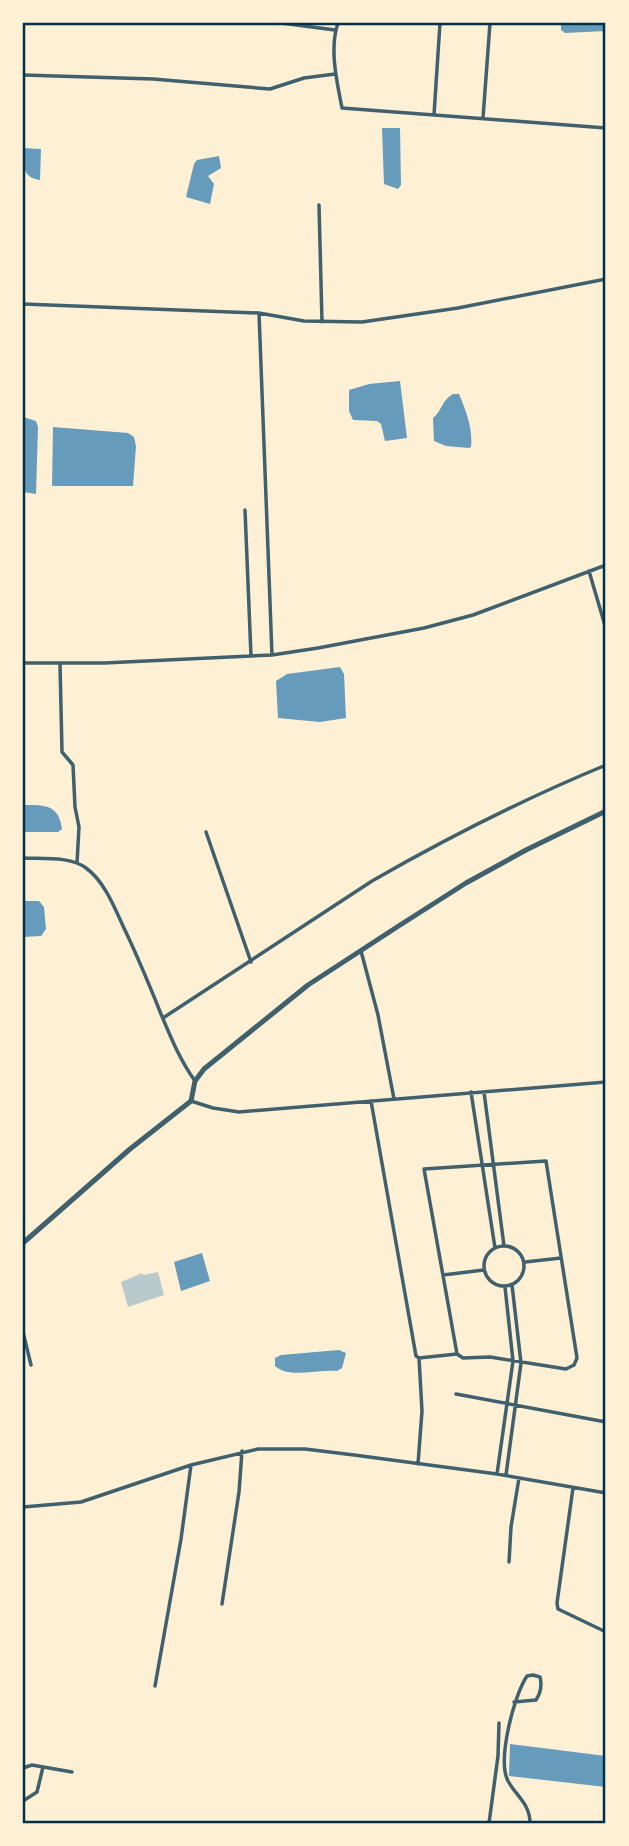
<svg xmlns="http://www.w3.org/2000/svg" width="629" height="1846" viewBox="0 0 629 1846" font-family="'Source Sans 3',sans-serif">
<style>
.green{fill:#b9caca}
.water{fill:#669bbc}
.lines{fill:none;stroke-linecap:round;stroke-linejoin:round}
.minor{stroke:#3f606c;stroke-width:3.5}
.tertiary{stroke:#3f606c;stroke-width:5}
.neatline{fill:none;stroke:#003049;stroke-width:2.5}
</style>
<rect width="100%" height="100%" fill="#fdf0d5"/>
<path class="green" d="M158 1272 164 1295 128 1307 121 1282 142 1273 143 1275Z"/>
<path class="water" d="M561 23H606V31L565 33 561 30Z
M382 128H400L401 185 398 189 384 184Z
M23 148 41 149 40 180C21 177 23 163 23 148Z
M219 156 221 168 208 176 214 184 210 204 186 197 194 164 197 160Z
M400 381 407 438 385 441 381 424 377 421 353 420 349 411V390L369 384Z
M453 394H459C466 411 473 428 471 447L469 448 446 446 434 441 433 418C442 411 441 401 453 394Z
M23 417 36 421 38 427 36 494 23 492Z
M53 427 128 433 134 437 136 446 133 486H52Z
M340 667 344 674 346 718 320 722 278 718 276 681 287 674Z
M23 805C44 805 59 804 62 829L58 832H23Z
M23 901H39L44 907 46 929 41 936 23 937Z
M202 1253 210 1281 181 1291 174 1262Z
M339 1350 346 1353 342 1368 337 1371C318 1369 289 1379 275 1366V1358L281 1355Z
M510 1744 606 1756V1787L509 1776Z"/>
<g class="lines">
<path class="minor" d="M281 23 335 30
M338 23C329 49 337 82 342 108L606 128
M23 75 153 79 270 89 304 78 335 74
M434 115 440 23
M483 118 490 23
M319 205 322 322
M23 304 259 313 304 321 362 322 458 308 606 279
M259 313 272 655
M245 510 251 656
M589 571 606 629
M23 663H104L272 655 318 648 424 628 473 615 606 565
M60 664 62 752 73 765 75 807 79 827 77 863
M206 832 251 962
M23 858C42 859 70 856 86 868 104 881 114 906 123 926 137 955 149 984 161 1014 171 1038 180 1060 195 1081
M361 951 378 1015 394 1099
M163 1018 372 881C447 838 526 798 606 765
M471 1092 495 1248
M484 1092 504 1246
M191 1101 213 1108 239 1112 606 1082
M371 1101 416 1356 419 1358 457 1354 463 1358 490 1357 566 1369 574 1365 577 1358 546 1161 424 1169 457 1354
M484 1266a20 20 0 1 1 40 0a20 20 0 1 1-40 0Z
M525 1262 561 1258
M443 1275 484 1270
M23 1332 31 1365
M456 1394 606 1422
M418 1464 422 1411 419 1358
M497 1474 513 1361 505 1287
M506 1475 521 1363 512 1285
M573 1488 557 1603 558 1609 606 1632
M23 1507 81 1502 191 1465 258 1449H305L354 1455 497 1474 606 1493
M509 1562 511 1527 519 1478
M222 1604 239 1492 242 1451
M155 1686 181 1539 191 1465
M514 1702 536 1700C540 1694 542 1685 540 1677L533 1675 527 1676C514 1695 497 1760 508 1781 517 1797 530 1804 530 1823
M23 1768 32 1765 72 1772
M23 1801 37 1792 43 1767
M489 1823 498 1756 499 1723"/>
<path class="tertiary" d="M23 1243 130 1149 191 1101 195 1081 204 1069 308 985 397 927 466 883 526 850 606 811"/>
</g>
<rect width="629" height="1846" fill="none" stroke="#fdf0d5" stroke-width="49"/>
<rect x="24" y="24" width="580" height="1798" class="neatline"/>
</svg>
